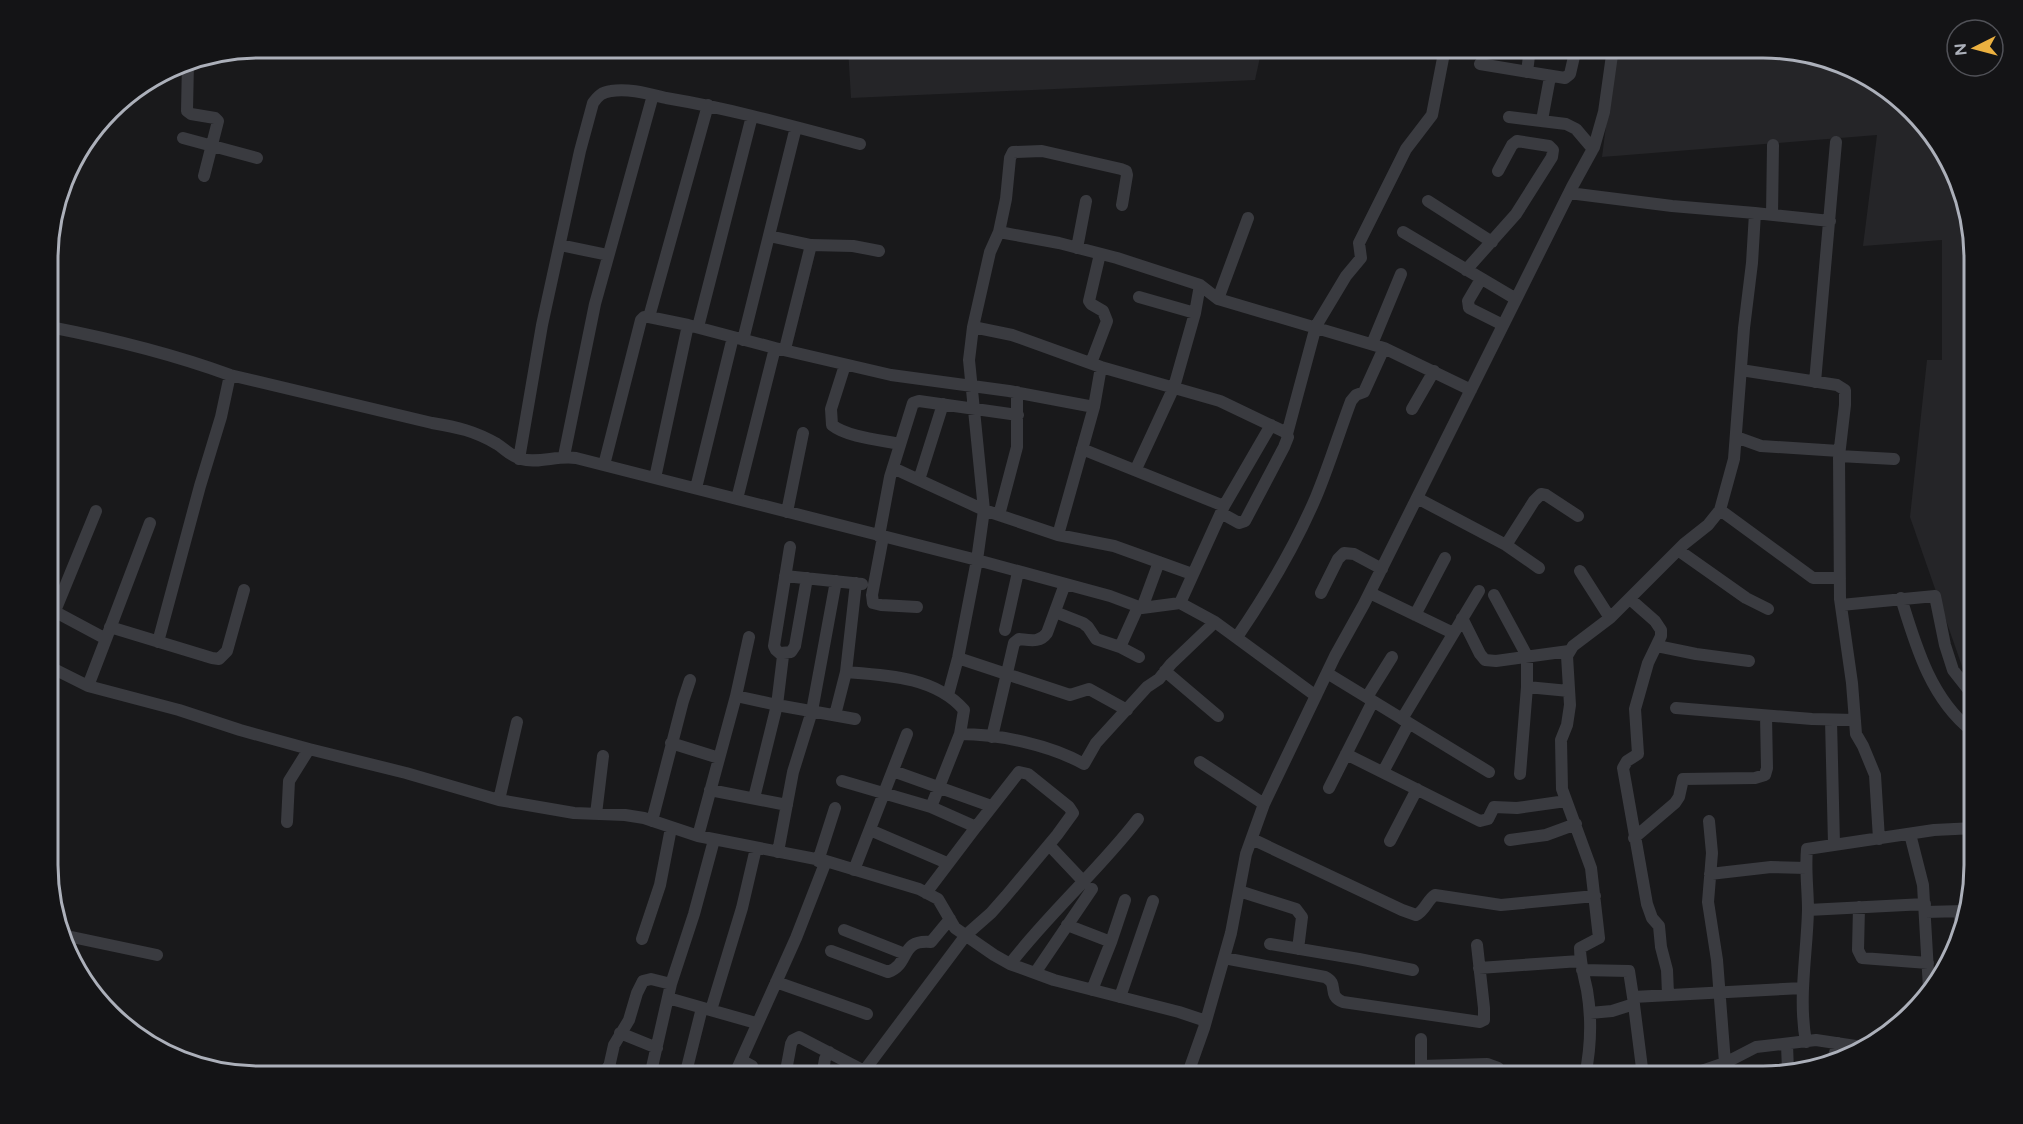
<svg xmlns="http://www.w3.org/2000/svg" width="2023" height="1124" viewBox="0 0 2023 1124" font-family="Figtree,sans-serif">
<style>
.built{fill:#252528}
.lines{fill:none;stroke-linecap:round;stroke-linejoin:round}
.minor{stroke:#3a3b40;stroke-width:12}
.rim{fill:none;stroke:#acb0ba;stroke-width:3}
</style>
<rect width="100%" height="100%" fill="#19191b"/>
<path class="built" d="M848 48H1262L1255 80 851 98Z
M1616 48H1763L1869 76 1939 142 1975 246V683L1963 669 1910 517 1927 360H1942V240L1863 246 1877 135 1602 157Z"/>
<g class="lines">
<path class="minor" d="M188 62 187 111 191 114 215 118 218 121 204 176
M1480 64 1565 78 1570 74 1576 48
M1527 72 1530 48
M1509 117 1566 124 1576 129 1593 149
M1542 120 1550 77
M183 138 257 158
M1569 193 1672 206 1755 213 1752 263 1744 328 1734 459 1720 510 1708 525 1684 544 1610 618 1573 646 1567 656 1570 705 1567 725 1561 740 1562 789 1591 868 1599 938 1580 948C1580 963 1584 976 1587 990 1592 1019 1591 1047 1585 1076
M1428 201 1492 242
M1122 205 1127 175 1126 171 1121 169 1042 151 1013 152 1010 158 1006 199 999 232 1059 243 1117 258 1200 285 1218 299 1384 348 1471 390
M1755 213 1830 221
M1772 215 1773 145
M999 232 990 252 973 327 1012 335 1101 367 1220 401 1285 432 1288 437 1284 447 1245 521 1239 523 1221 513
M1403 232 1516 299
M769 236 811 245 853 246 879 251
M560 245 608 255
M1077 248 1086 201
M1466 270 1516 214 1552 157 1553 150 1549 146 1517 141 1512 145 1498 171
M1481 279 1468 301 1469 308 1503 325
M1139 297 1195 313
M1218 299 1248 218
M649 317 708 105
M50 327C112 339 170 353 230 375L432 423C457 427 475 431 497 444 505 449 512 457 521 459 538 464 558 455 576 458L977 560 1110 596 1142 608 1180 603 1215 622 1316 696
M698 327 752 116
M743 340 796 127
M1372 344 1401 274
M775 348 891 375 1009 391 1094 407
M785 349 811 245
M1091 363 1107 321 1103 311 1091 304 1089 301 1100 254
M845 365 831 409 832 425C847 437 880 440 900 444
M1741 370 1837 385 1845 390V405L1839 456 1840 599 1852 683 1856 734 1863 746 1875 775 1879 839
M1815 382 1836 142
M1412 409 1434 371
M1287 434 1316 326 1346 276 1361 258 1359 243 1406 149 1432 115 1445 48
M1736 437 1761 446 1839 451
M1082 449 1224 506 1271 425
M564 456 595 304 653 95
M1839 456 1894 459
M519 459 542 325 580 151 593 103C598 96 602 92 611 91 629 88 649 94 666 98 732 109 796 127 860 144
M604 465 641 320 644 317H649L688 325 775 348 737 499
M893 468 984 510 1058 535 1114 546 1192 574
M1136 469 1174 387 1195 313 1200 285
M655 478 688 325
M919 480 943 404
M696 488 733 337
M1417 498 1506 545 1539 568
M1720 510 1813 578H1840
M787 512 803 433
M999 515 1017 447V392
M1058 535 1094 407 1101 367
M879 536 890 477 913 403 919 401 1018 415
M883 537 872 595 873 603 881 605 917 607
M1506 545 1534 501 1541 494 1546 495 1578 516
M1678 550 1746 598 1768 609
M1580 571 1610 618
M785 576 862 584
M1321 593 1338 559 1344 553 1354 554 1382 569
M1370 593 1453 633
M1494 595 1527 656V687
M1901 598C1916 647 1931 699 1972 731
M1630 599 1655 621 1661 630V636L1648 663 1635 709 1638 754 1627 761 1623 768 1647 904 1652 918 1659 926 1661 947 1667 970 1668 994
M1180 603 1224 506
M1841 605 1935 596 1945 645 1953 670 1975 698
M1142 608 1159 562
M50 609 106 639 150 523
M55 611 96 511
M1055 612 1083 623 1088 627 1096 639 1120 647 1139 657
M1415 615 1445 558
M1462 618 1480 654 1485 660 1496 661 1569 651
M110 627 212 658 219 659 227 651 244 590
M1005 630 1018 572
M1237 637C1267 593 1295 546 1316 497 1329 466 1339 433 1351 401L1356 395 1364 392 1384 348
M158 642 200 486 221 417 230 375
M1657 646 1696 654 1749 661
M1120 647 1138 607
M781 653 791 652 795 646 807 578
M958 658 1070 695 1089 689 1127 710
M50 667 88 686 179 710 240 730 309 749 406 773 499 800 574 813 625 815 644 818 698 836 826 861 919 889 938 899 955 928 994 955 1010 964 1054 980 1179 1012 1206 1021
M1165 671 1218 716
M846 672C887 675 936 677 964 710L960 734 931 807 976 827 926 893
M1327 673 1489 772
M88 686 106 639
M948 695 958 658 977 560 984 510 969 360 973 327
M736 696 777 705 855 719
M1367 697 1392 657
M1676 708 1812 719 1855 720
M835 715 846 672 856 583
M1402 719 1479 591
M1831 720 1834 844
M960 734C999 734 1050 745 1084 764L1096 743 1147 687 1159 679 1171 664 1215 622
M992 737 1014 643 1019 639C1030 640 1040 643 1047 633L1065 584
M671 743 719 758
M1346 754 1480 821 1488 819 1494 807 1517 808 1566 801
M1200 762 1264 804
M893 771 991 806
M1383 772 1409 723
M1520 774 1527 687 1569 691
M842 781 931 807
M1329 788 1373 701
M710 790 787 805
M754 798 777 705 783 656 776 650 774 646 790 547
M499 800 517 722
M596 814 603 756
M652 821 683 701 690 680
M287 822 289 781 309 749
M870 830 947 863
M1910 834 1923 885 1929 989
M698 836 736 696 749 637
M1634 838 1675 803 1679 797 1683 779 1755 778 1765 775 1767 768 1766 716
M1252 839 1402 910 1416 915C1425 911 1427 900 1435 895L1501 905 1595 896
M1510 840 1546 835 1576 824
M1390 841 1417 789
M1049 845 1083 881
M778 852 793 772 812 711 836 581
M818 861 835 808
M854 870 907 734
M1710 874 1771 867 1806 868
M1239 891 1296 909 1302 917 1298 949
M1859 907 1858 950 1862 958 1928 963
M1808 910 1925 904
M1925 912 1964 911
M1067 925 1111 942
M1960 927V911
M844 930 905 954
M67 936 157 955
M642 939 660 885 671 828
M1270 944 1359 959 1413 970
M831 951 888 972C911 964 899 939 931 942L950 919
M1224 958 1325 977C1340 984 1326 995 1343 1002L1480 1022 1484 1020V1008L1477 945
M1010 964C1049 913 1099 870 1138 819
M1479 968 1580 961
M1582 970 1629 971 1633 997
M1035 973 1092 889
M776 982 867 1014
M1092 990 1111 942 1125 900
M1120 997 1153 901
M668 998 756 1023
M711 1010 742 908 756 848
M1590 1013 1612 1011 1634 1004
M620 1033 657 1048
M1421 1039V1076
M1806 1042C1798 998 1807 954 1808 910 1808 890 1805 869 1807 849L1934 830 1975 828
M1787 1044 1788 1072
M1834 1056 1838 1043
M741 1060 752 1066V1076
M1421 1066 1487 1064 1498 1068 1500 1076
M608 1067 625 1076
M607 1076 614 1045 629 1020 637 993 643 981 651 979 671 984
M650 1076 671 984 694 914 714 840
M685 1076 702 1008
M734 1076 796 938 826 861
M785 1076 791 1044 793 1040 799 1037 874 1076
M822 1076 825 1059 829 1052
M864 1076V1071L966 935 991 913 1006 896 1057 835 1073 813 1069 807 1028 774 1019 772 976 827
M1187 1076 1204 1028 1231 933 1246 854 1264 804 1335 656 1364 604 1572 187 1594 147 1604 112 1613 48
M1643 1076 1633 997 1803 988
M1687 1076 1725 1063 1717 960 1708 902 1712 853 1709 821
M1724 1076 1725 1063 1756 1047 1816 1040 1862 1047"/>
</g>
<path d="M0 0H2023V1124H0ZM259 58H1763A201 201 0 0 1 1964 259V865A201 201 0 0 1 1763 1066H259A201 201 0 0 1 58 865V259A201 201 0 0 1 259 58Z" fill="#141416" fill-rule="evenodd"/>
<path class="rim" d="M259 58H1763A201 201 0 0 1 1964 259V865A201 201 0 0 1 1763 1066H259A201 201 0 0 1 58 865V259A201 201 0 0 1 259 58Z"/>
<g transform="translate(1975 48) rotate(264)"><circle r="28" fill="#141416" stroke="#515258" stroke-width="1.5"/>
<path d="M0-4.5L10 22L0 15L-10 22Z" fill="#ecb140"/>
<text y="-9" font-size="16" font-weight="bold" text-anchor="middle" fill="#acb0ba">N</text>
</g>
</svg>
